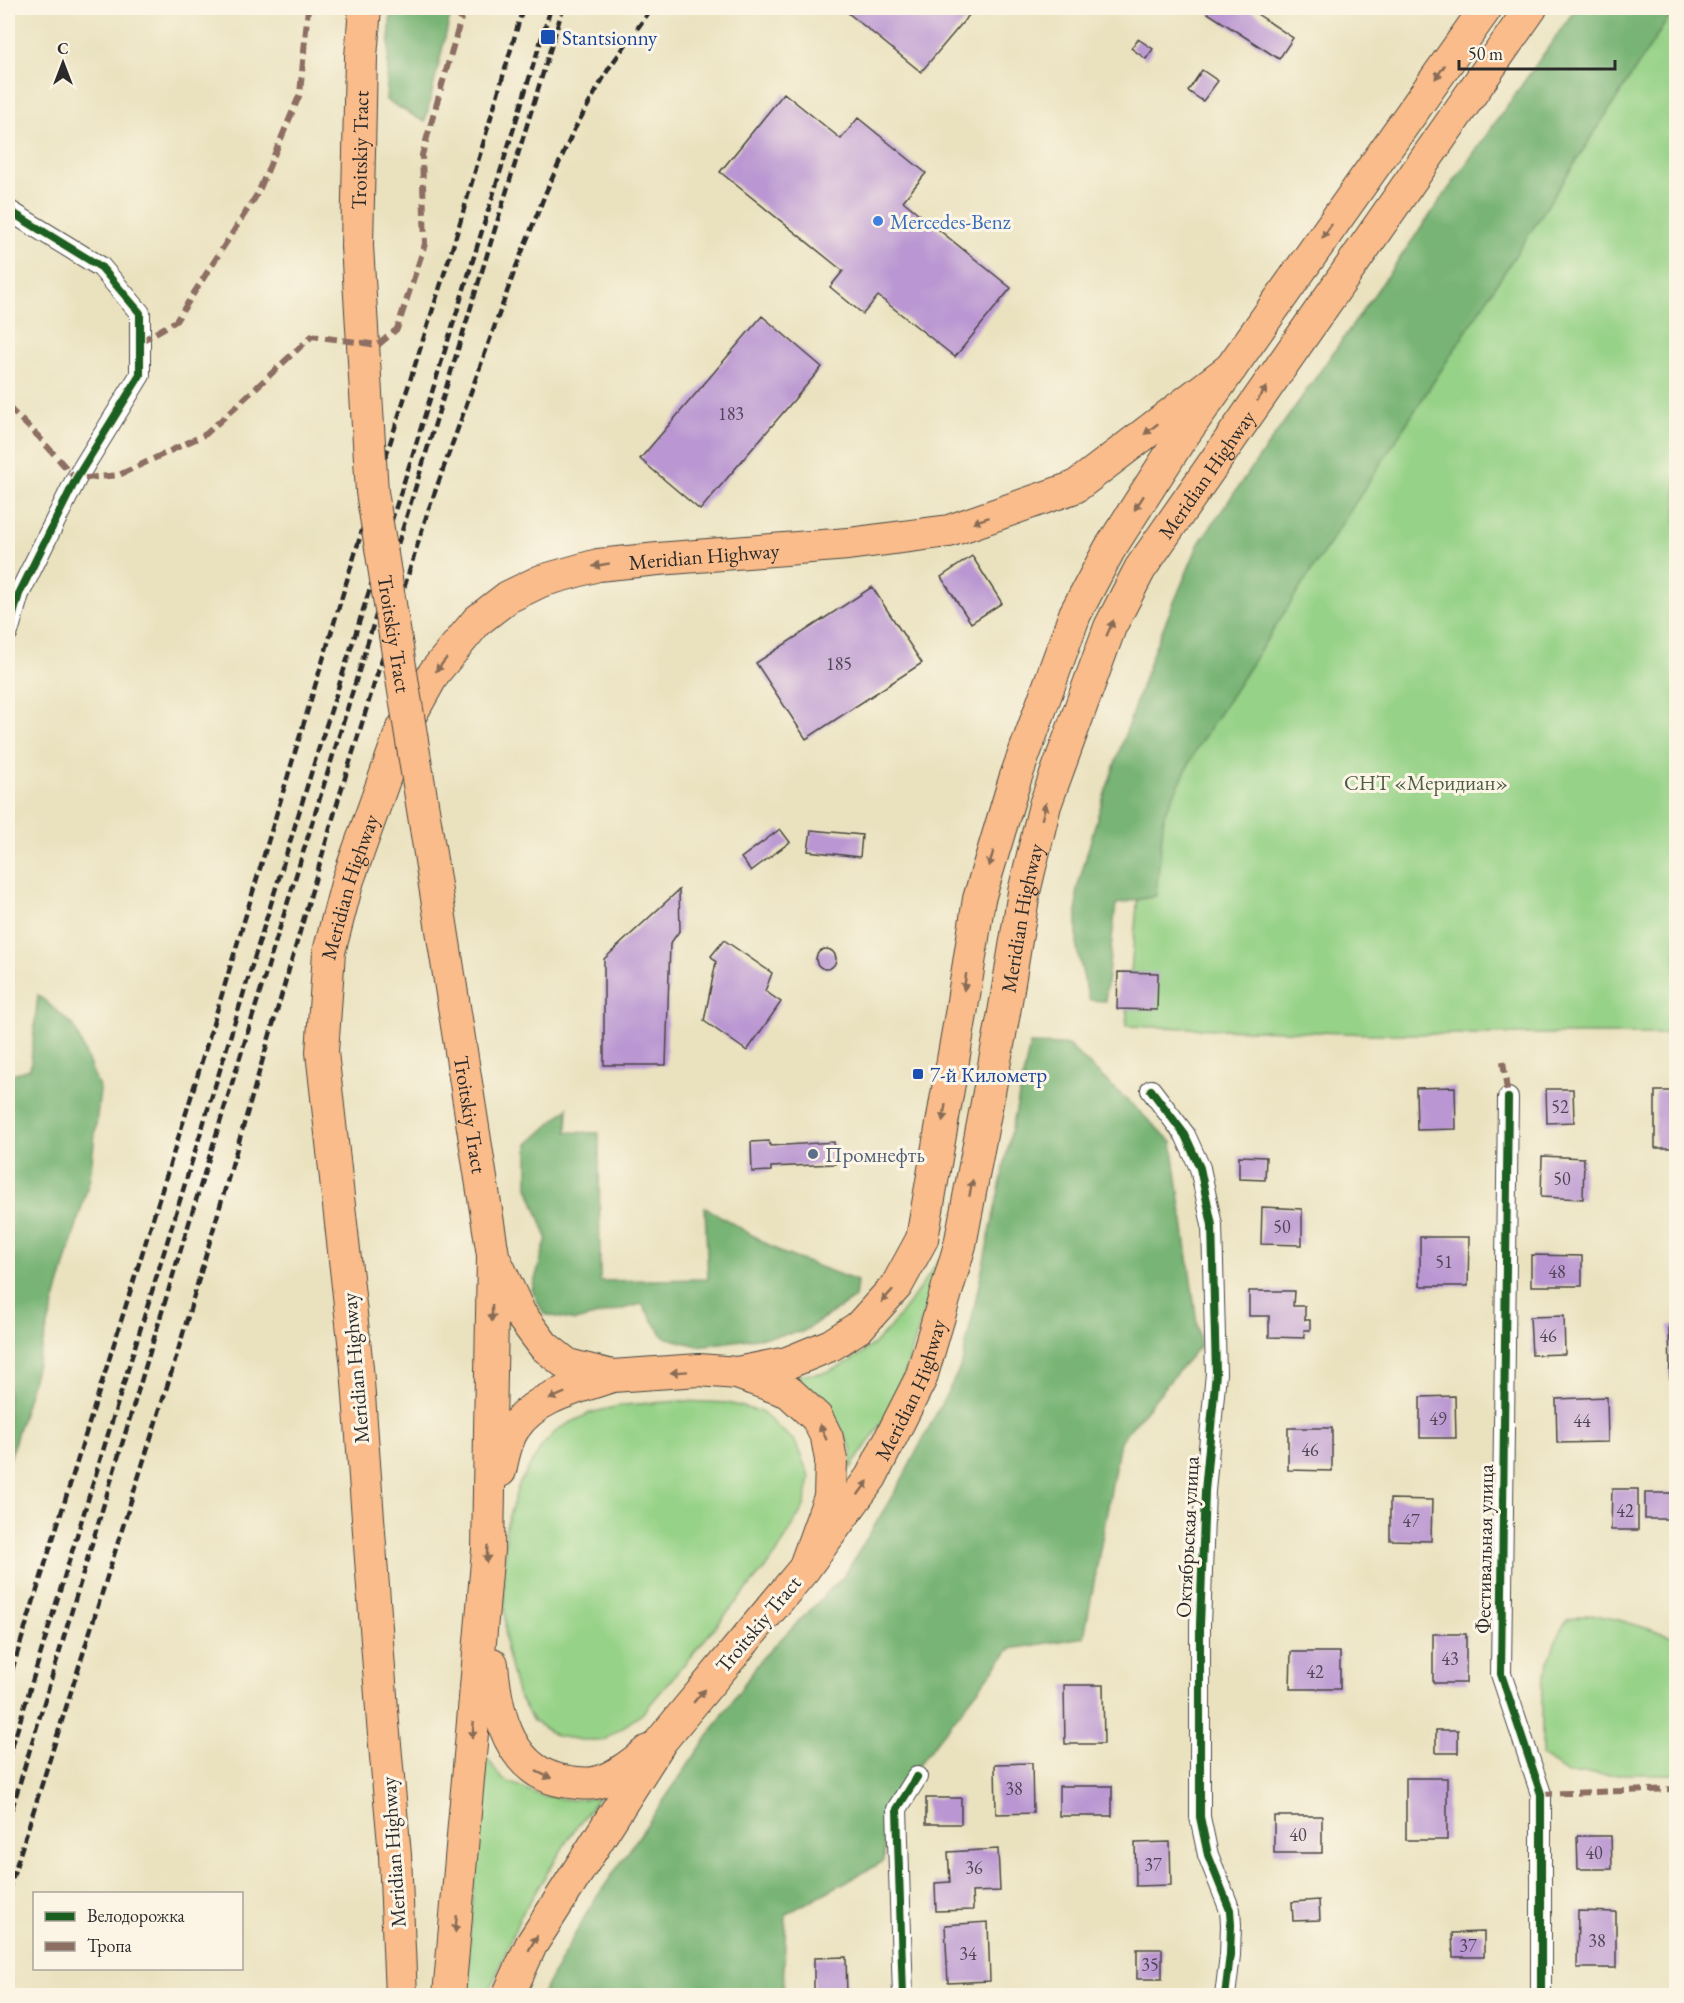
<svg xmlns="http://www.w3.org/2000/svg" width="1684" height="2003" viewBox="0 0 1684 2003" font-family="'EB Garamond',serif">
<style>
.green{fill:#96d287;stroke:#607e59;stroke-width:1.5}
.forest{fill:#78b474;stroke:#527050;stroke-width:1.5}
.building{fill:#ba96d2}
.lines{fill:none;stroke-linecap:round;stroke-linejoin:round}
.minor-casing{stroke:#484641;stroke-width:22}
.primary-casing{stroke:#484641;stroke-width:34}
.minor{stroke:#fff;stroke-width:20}
.primary{stroke:#f9bc8a;stroke-width:32}
.rail{stroke:#2b2b2b;stroke-width:4.5;stroke-dasharray:9 4.5;stroke-linecap:butt}
.primary-bridge-casing{stroke:#484641;stroke-width:34;stroke-linecap:butt}
.primary-bridge{stroke:#f9bc8a;stroke-width:32}
.quiet{stroke:#8d6e63;stroke-width:6;stroke-dasharray:12 6;stroke-linecap:butt}
.cycleway-casing{stroke:#fcf5e5;stroke-width:11}
.cycleway{stroke:#1b5e20;stroke-width:8}
.oneway{fill:#886c56}
.transit-dot{fill:#1a4fb4;stroke:#fcf5e5;stroke-width:2}
.shop-dot{fill:#3f7fe0;stroke:#fcf5e5;stroke-width:2}
.service-dot{fill:#5c6f8a;stroke:#fcf5e5;stroke-width:2}
.labels{text-anchor:middle;dominant-baseline:central;stroke-width:6;stroke-linejoin:round;paint-order:stroke}
.number-label{font-size:18px;fill:#4f4655}
.transit-label{font-size:21px;fill:#164399;stroke:#fcf5e5;text-anchor:start}
.street-label{font-size:21px;fill:#2b2b2b;stroke:#fcf5e5}
.shop-label{font-size:21px;fill:#366cbe;stroke:#fcf5e5;text-anchor:start}
.park-label{font-size:21px;fill:#4b5d47;stroke:#fcf5e5}
.service-label{font-size:21px;fill:#4e5e75;stroke:#fcf5e5;text-anchor:start}
</style>
<rect width="100%" height="100%" fill="#fcf5e5"/>
<filter id="ink" filterUnits="userSpaceOnUse"><feTurbulence type="fractalNoise" baseFrequency=".0167" numOctaves="2"/><feDisplacementMap in="SourceGraphic" scale="12" xChannelSelector="R" yChannelSelector="G"/><feConvolveMatrix kernelMatrix="1 2 1 2 8 2 1 2 1" color-interpolation-filters="sRGB"/></filter>
<filter id="wash" filterUnits="userSpaceOnUse"><feTurbulence type="fractalNoise" baseFrequency=".008" numOctaves="4" result="noise"/><feDisplacementMap in="SourceGraphic" scale="24" xChannelSelector="R" yChannelSelector="G"/><feGaussianBlur stdDeviation="1.35" result="paint"/><feColorMatrix in="noise" values="0 0 0 0 0 0 0 0 0 0 0 0 0 0 0 0 0 1.4 0 .05"/><feComposite in="paint" operator="in"/></filter>
<g filter="url(#wash)">
<rect width="100%" height="100%" fill="#eae2bf"/>
<path class="green" d="M1636 8H1676V1034H1375L1126 1026 1152 742Z
M941 1257 896 1402 850 1469 852 1450 834 1416 792 1376C803 1374 818 1375 829 1371 882 1352 910 1301 941 1257Z
M682 1401 728 1403 761 1412 795 1442 810 1478 804 1506 776 1555 642 1714 604 1740H581L556 1736 533 1721 517 1693 506 1650 504 1580 506 1526 519 1484 542 1446 558 1429 590 1413 623 1405Z
M1591 1614 1619 1620 1676 1637V1774H1568L1542 1756V1683L1555 1643 1567 1620Z
M482 1751 502 1779 539 1795 570 1800 598 1798 570 1836 520 1917 488 1995 466 1996Z"/>
<path class="forest" d="M391 8H452L425 122 386 100Z
M1576 8H1675L1197 748 1164 815 1156 896 1116 904 1105 1001 1089 1000 1077 949V889L1100 808 1153 652 1199 543Z
M38 995 74 1026 100 1090 90 1178 8 1466V1075L30 1069Z
M1030 1044 1068 1045 1172 1142 1200 1345 1120 1441 1084 1637 1010 1649 886 1806 884 1861 786 1914 783 1995 541 1996 590 1907 762 1658 844 1576 899 1485 962 1364Z
M568 1108 567 1132 599 1133 600 1281 708 1279 705 1207 782 1253 857 1281 855 1298 802 1332 698 1346 664 1337 642 1304 575 1321 544 1314 532 1290 547 1238 528 1187V1144Z"/>
<g id="blocks">
<path class="building" d="M842 8H975L921 72Z
M1200 8H1248L1293 38 1279 59Z
M1138 39 1153 49 1146 59 1131 48Z
M1202 70 1218 81 1203 101 1188 91Z
M784 93 841 139 858 118 926 173 903 201 1011 288 955 357 878 296 863 314 830 287 843 271 720 172Z
M762 316 822 367 700 510 640 459Z
M972 556 1002 603 971 623 941 577Z
M872 587 922 663 806 739 756 663Z
M780 829 790 842 751 871 741 858Z
M811 830 862 835 860 857 808 851Z
M679 890 680 930 670 944 666 1065H604V959Z
M724 940 772 973 765 991 781 1002 747 1051 704 1021 716 962 711 956Z
M816 959a10 10 0 1 1 20 0a10 10 0 1 1-20 0Z
M1118 972 1158 973 1157 1010 1117 1009Z
M1455 1087 1456 1129 1417 1130 1416 1088Z
M1546 1089H1573L1574 1122 1547 1123Z
M1655 1091H1676V1148H1655Z
M769 1141 770 1146 834 1142 835 1164 771 1167V1171L752 1172 751 1142Z
M1239 1156 1266 1157 1265 1180 1239 1179Z
M1542 1156 1584 1158 1583 1199 1541 1197Z
M1262 1207 1302 1209V1245L1261 1244Z
M1420 1237H1469L1468 1286H1420Z
M1531 1255 1582 1256V1286H1531Z
M1249 1291H1294L1293 1306H1305V1320H1310V1330H1304L1305 1338 1269 1337V1316H1249Z
M1564 1316 1565 1354 1532 1355 1530 1317Z
M1669 1325H1676V1379H1670Z
M1455 1396 1456 1438H1420V1397Z
M1607 1397 1608 1442 1557 1443 1556 1399Z
M1288 1428H1332V1471L1288 1470Z
M1612 1489H1638V1530H1611Z
M1645 1493H1676V1519H1645Z
M1390 1499 1432 1500 1431 1541 1390 1540Z
M1433 1634H1466V1683H1433Z
M1291 1652H1340V1689H1290Z
M1064 1685H1103L1104 1744H1065Z
M1436 1730H1458V1753H1436Z
M1032 1763 1033 1813 996 1814 995 1764Z
M1406 1778H1447V1840H1406Z
M1059 1786H1112V1816H1059Z
M926 1798H961V1824H926Z
M1274 1816H1322V1853H1274Z
M1577 1836H1611L1612 1869H1578Z
M1170 1842 1171 1885 1136 1886 1135 1843Z
M998 1849 1000 1891 972 1892 973 1910 936 1911 935 1883 950 1882 948 1852Z
M1319 1900 1320 1920 1293 1921 1292 1902Z
M1578 1911 1616 1912V1968H1577Z
M988 1922 990 1981 948 1983 945 1925Z
M1484 1932V1957H1453L1452 1933Z
M1137 1949H1162V1979H1137Z
M846 1957 847 1996H814V1958Z"/>
</g>
</g>
<g filter="url(#ink)">
<use href="#blocks" fill-opacity="0" stroke="#484641" stroke-width="1.5"/>
<g class="lines">
<defs>
<path id="minor" d="M8 210 101 267 140 313V375L76 479 19 594 8 632
M1151 1090 1185 1135 1200 1168 1212 1225 1216 1373 1205 1491 1200 1625V1817L1208 1855 1230 1910 1231 1925 1230 1955 1225 1996
M1508 1098 1501 1674 1541 1794V1996
M903 1996 897 1809 917 1777"/>
<g id="primary">
<path id="s1" d="M357 246 361 57 365 8"/>
<path id="s2" d="M426 828 493 1255 488 1550 449 1996"/>
<path d="M497 1264 520 1314 544 1346 568 1365 612 1376 699 1370 737 1373 789 1392 817 1418 827 1438 831 1460 830 1497 804 1569 661 1741 531 1945 508 1996"/>
<path d="M737 1373 787 1363 831 1345 859 1327 897 1285 922 1239 961 1014 979 899 1015 779 1075 614 1109 550 1177 444 1486 8"/>
<path d="M500 1471C503 1457 506 1439 515 1427 536 1396 578 1388 612 1376"/>
<path id="s3" d="M804 1569 871 1477 921 1378 960 1245 1004 1013 1024 892 1045 805 1110 627 1140 569 1531 8"/>
<path d="M492 1664C496 1714 510 1776 570 1782 578 1783 590 1785 598 1782 616 1777 633 1763 648 1751"/>
<path id="s4" d="M401 1996 395 1855 383 1723 357 1368 322 1052 329 952 348 880 401 732 434 673 477 621 508 597 541 581 598 565 658 559 848 544 949 531 1075 487 1231 368"/>
</g>
</defs>
<use href="#minor" class="minor-casing"/>
<use href="#primary" class="primary-casing"/>
<use href="#minor" class="minor"/>
<use href="#primary" class="primary"/>
<path class="rail" d="M8 1683 191 1097 360 537 454 243 523 8
M8 1760 317 754 411 460 551 8
M8 1822 177 1262 563 8
M8 1892 175 1361 340 794 427 514 516 267 546 192 574 130 609 68 652 8"/>
<defs>
<g id="primary-bridge">
<path id="s5" d="M357 246 372 492 426 828"/>
</g>
</defs>
<use href="#primary-bridge" class="primary-bridge-casing"/>
<use href="#primary-bridge" class="primary-bridge"/>
<path class="quiet" d="M140 342 176 321 258 193 300 94 308 8
M8 407 39 437 76 479 119 475 206 434 312 336 378 345 397 329 425 244 422 155 464 8
M1503 1061 1508 1098
M1541 1794 1676 1789"/>
<defs>
<path id="cycleway" d="M8 210 101 267 140 313V375L76 479 19 594 8 632
M1151 1090 1185 1135 1200 1168 1212 1225 1216 1373 1205 1491 1200 1625V1817L1208 1855 1230 1910 1231 1925 1230 1955 1225 1996
M1508 1098 1501 1674 1541 1794V1996
M903 1996 897 1809 917 1777"/>
</defs>
<use href="#cycleway" class="cycleway-casing"/>
<use href="#cycleway" class="cycleway"/>
</g>
<defs><path id="oneway-solid" d="M-6-.8H1V-3.2L6.5 0L1 3.2V.8H-6Z" transform="scale(1.5)"/></defs>
<g class="oneway">
<use href="#oneway-solid" transform="translate(1440 72) rotate(125)"/>
<use href="#oneway-solid" transform="translate(1327 231) rotate(125)"/>
<use href="#oneway-solid" transform="translate(1262 394) rotate(-55)"/>
<use href="#oneway-solid" transform="translate(1151 429) rotate(142)"/>
<use href="#oneway-solid" transform="translate(1139 503) rotate(123)"/>
<use href="#oneway-solid" transform="translate(981 520) rotate(161)"/>
<use href="#oneway-solid" transform="translate(601 565) rotate(170)"/>
<use href="#oneway-solid" transform="translate(1110 628) rotate(-66)"/>
<use href="#oneway-solid" transform="translate(441 665) rotate(129)"/>
<use href="#oneway-solid" transform="translate(1044 811) rotate(-75)"/>
<use href="#oneway-solid" transform="translate(991 859) rotate(107)"/>
<use href="#oneway-solid" transform="translate(965 982) rotate(98)"/>
<use href="#oneway-solid" transform="translate(944 1113) rotate(100)"/>
<use href="#oneway-solid" transform="translate(971 1188) rotate(-79)"/>
<use href="#oneway-solid" transform="translate(887 1296) rotate(132)"/>
<use href="#oneway-solid" transform="translate(492 1313) rotate(91)"/>
<use href="#oneway-solid" transform="translate(679 1372) rotate(176)"/>
<use href="#oneway-solid" transform="translate(557 1396) rotate(157)"/>
<use href="#oneway-solid" transform="translate(823 1432) rotate(-114)"/>
<use href="#oneway-solid" transform="translate(863 1488) rotate(-54)"/>
<use href="#oneway-solid" transform="translate(487 1554) rotate(93)"/>
<use href="#oneway-solid" transform="translate(699 1696) rotate(-50)"/>
<use href="#oneway-solid" transform="translate(473 1730) rotate(95)"/>
<use href="#oneway-solid" transform="translate(544 1775) rotate(25)"/>
<use href="#oneway-solid" transform="translate(456 1924) rotate(95)"/>
<use href="#oneway-solid" transform="translate(533 1943) rotate(-60)"/>
</g>
</g>
<g class="transit-dot">
<rect x="540" y="29" width="16" height="16" rx="3"/>
<rect x="912" y="1068" width="12" height="12" rx="3"/>
</g>
<circle class="shop-dot" cx="878" cy="221" r="6"/>
<circle class="service-dot" cx="813" cy="1154" r="6"/>
<g class="labels">
<g class="number-label">
<text x="731" y="413">183</text>
<text x="839" y="663">185</text>
<text x="1560" y="1106">52</text>
<text x="1562" y="1178">50</text>
<text x="1282" y="1226">50</text>
<text x="1444" y="1261">51</text>
<text x="1557" y="1271">48</text>
<text x="1548" y="1335">46</text>
<text x="1438" y="1418">49</text>
<text x="1582" y="1420">44</text>
<text x="1310" y="1449">46</text>
<text x="1625" y="1510">42</text>
<text x="1411" y="1520">47</text>
<text x="1450" y="1658">43</text>
<text x="1315" y="1671">42</text>
<text x="1014" y="1788">38</text>
<text x="1298" y="1834">40</text>
<text x="1594" y="1852">40</text>
<text x="1153" y="1864">37</text>
<text x="974" y="1867">36</text>
<text x="1597" y="1940">38</text>
<text x="1468" y="1945">37</text>
<text x="968" y="1953">34</text>
<text x="1150" y="1964">35</text>
</g>
<g class="transit-label">
<text x="562" y="37">Stantsionny</text>
<text x="930" y="1074">7-й Километр</text>
</g>
<g class="street-label">
<text stroke="none"><textPath href="#s1" startOffset="96">Troitskiy Tract</textPath></text>
<text stroke="none"><textPath href="#s3" startOffset="1182">Meridian Highway</textPath></text>
<text stroke="none"><textPath href="#s4" startOffset="1656">Meridian Highway</textPath></text>
<text stroke="none"><textPath href="#s5" startOffset="390">Troitskiy Tract</textPath></text>
<text stroke="none"><textPath href="#s4" startOffset="1116">Meridian Highway</textPath></text>
<text stroke="none"><textPath href="#s3" startOffset="696">Meridian Highway</textPath></text>
<text stroke="none"><textPath href="#s2" startOffset="290">Troitskiy Tract</textPath></text>
<text transform="translate(355 1368) rotate(-95)">Meridian Highway</text>
<text stroke="none"><textPath href="#s3" startOffset="210">Meridian Highway</textPath></text>
<text transform="translate(1187 1537) rotate(-87)">Октябрьская улица</text>
<text transform="translate(1484 1549) rotate(-89)">Фестивальная улица</text>
<text transform="translate(758 1624) rotate(-50)">Troitskiy Tract</text>
<text transform="translate(393 1852) rotate(-94)">Meridian Highway</text>
</g>
<g class="shop-label">
<text x="890" y="221">Mercedes-Benz</text>
</g>
<g class="park-label">
<text x="1426" y="782">СНТ «Меридиан»</text>
</g>
<g class="service-label">
<text x="825" y="1154">Промнефть</text>
</g>
</g>
<rect width="1684" height="2003" fill="none" stroke="#fcf5e5" stroke-width="30"/>
<rect x="33" y="1892" width="210" height="78" fill="#fcf5e5" stroke="#a8a49b" stroke-width="1.5"/>
<rect x="45" y="1912" width="30" height="9" fill="#1b5e20" stroke="#a8a49b" stroke-width="1.5"/>
<text x="87" y="1922" font-size="18" fill="#2b2b2b">Велодорожка</text>
<rect x="45" y="1942" width="30" height="9" fill="#8d6e63" stroke="#a8a49b" stroke-width="1.5"/>
<text x="87" y="1952" font-size="18" fill="#2b2b2b">Тропа</text>
<g transform="translate(63 63)" stroke="#fcf5e5" stroke-width="4.5" paint-order="stroke">
<path d="M0-4.5L10 22L0 15L-10 22Z" fill="#2b2b2b"/>
<text y="-9" font-size="16" font-weight="bold" text-anchor="middle" fill="#2b2b2b">С</text>
</g>
<path d="M1459 60v9h156v-9" fill="none" stroke="#2b2b2b" stroke-width="3"/>
<text x="1468" y="60" font-size="18" fill="#2b2b2b" stroke="#fcf5e5" stroke-width="4.5" paint-order="stroke">50 m</text>
</svg>
